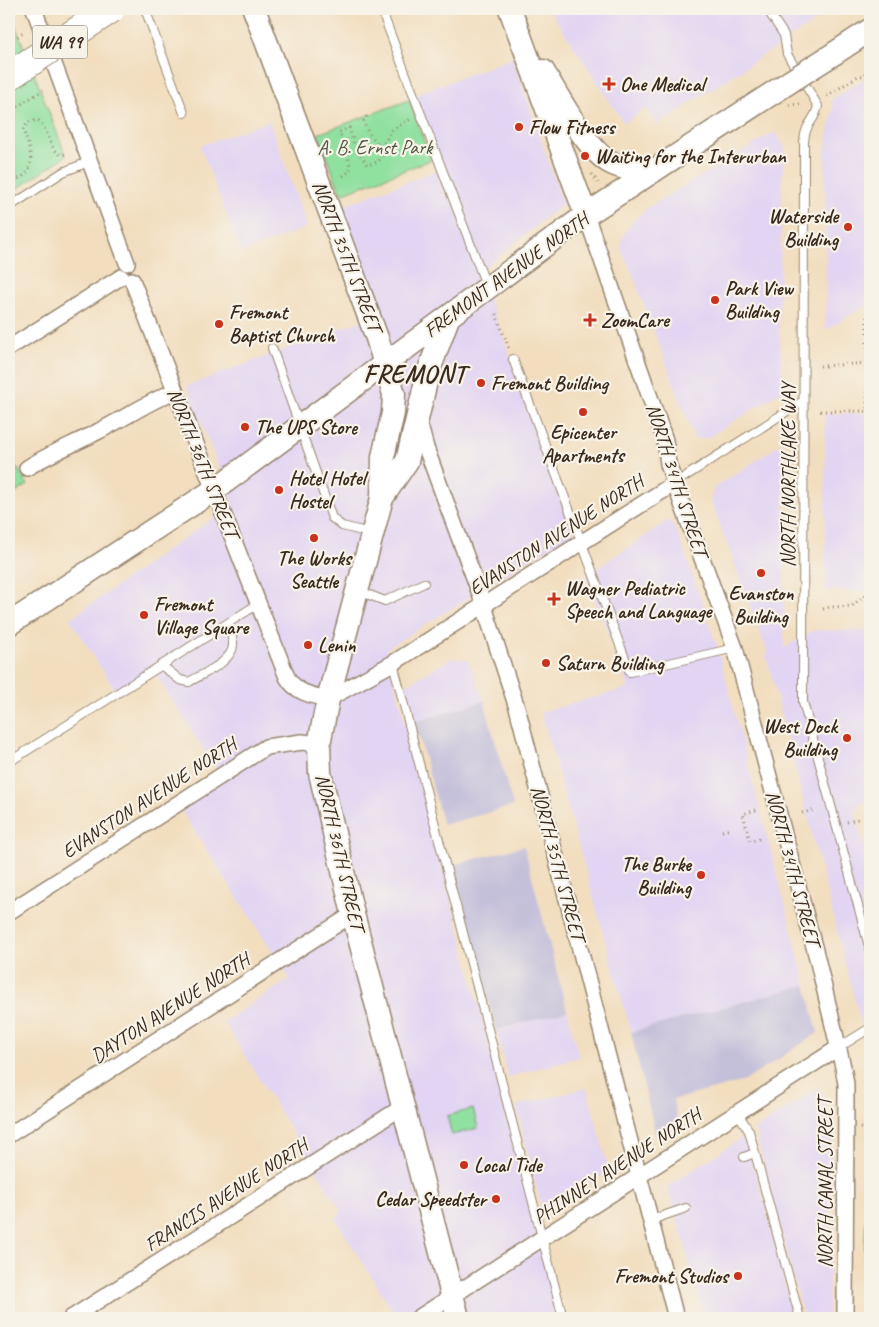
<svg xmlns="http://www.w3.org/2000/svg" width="879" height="1327" viewBox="0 0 879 1327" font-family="Caveat,sans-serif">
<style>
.built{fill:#e2d4f3}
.industrial{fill:#c5c0da}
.green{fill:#90e0a0;stroke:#66855f}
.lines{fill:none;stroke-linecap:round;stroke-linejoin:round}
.lane-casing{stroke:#96846e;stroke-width:10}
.street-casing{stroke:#96846e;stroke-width:18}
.secondary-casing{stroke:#96846e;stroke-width:25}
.path{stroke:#96846e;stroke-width:3;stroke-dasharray:1 4;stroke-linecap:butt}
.lane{stroke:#fff;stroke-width:8}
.street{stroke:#fff;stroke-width:15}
.secondary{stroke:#fff;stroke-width:22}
.secondary-bridge-casing{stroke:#96846e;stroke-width:25;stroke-linecap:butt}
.highway-bridge-casing{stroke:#96846e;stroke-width:30;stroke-linecap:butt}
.path-bridge{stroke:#96846e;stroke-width:3;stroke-dasharray:1 4;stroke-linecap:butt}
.secondary-bridge{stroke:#fff;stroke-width:22}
.highway-bridge{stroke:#fff;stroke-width:28}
.poi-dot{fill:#c8321e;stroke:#f7f3e8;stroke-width:2}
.labels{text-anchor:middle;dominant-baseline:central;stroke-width:4.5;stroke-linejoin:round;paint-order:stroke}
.shield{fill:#f7f3e8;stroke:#73665b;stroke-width:1}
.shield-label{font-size:19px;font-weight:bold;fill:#3b2a1e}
.poi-label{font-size:20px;font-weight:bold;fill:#3b2a1e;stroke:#f7f3e8;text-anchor:start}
.park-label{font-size:20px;fill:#50583e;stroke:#f7f3e8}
.street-label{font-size:20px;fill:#3b2a1e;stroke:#f7f3e8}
.district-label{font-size:25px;font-weight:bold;letter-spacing:1px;fill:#3b2a1e;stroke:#f7f3e8}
</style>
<rect width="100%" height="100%" fill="#f7f3e8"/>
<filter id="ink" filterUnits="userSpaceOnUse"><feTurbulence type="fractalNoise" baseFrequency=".02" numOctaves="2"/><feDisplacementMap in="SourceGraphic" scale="10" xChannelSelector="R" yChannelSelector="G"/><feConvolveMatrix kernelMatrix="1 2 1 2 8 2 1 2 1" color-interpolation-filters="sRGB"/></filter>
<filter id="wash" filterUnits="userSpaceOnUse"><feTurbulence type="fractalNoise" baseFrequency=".0096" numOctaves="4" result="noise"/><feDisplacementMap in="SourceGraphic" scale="20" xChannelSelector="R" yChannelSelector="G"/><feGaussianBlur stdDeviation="1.12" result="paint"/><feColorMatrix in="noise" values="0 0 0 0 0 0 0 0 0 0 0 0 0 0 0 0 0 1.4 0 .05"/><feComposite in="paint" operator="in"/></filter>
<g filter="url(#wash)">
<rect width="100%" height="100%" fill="#f2debf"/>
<path class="built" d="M549 9H834L657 125 646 108 624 123Z
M513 58 563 204 479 272 575 532 386 649 560 1318H390L392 1310 335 1218 342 1212 224 1022 290 979 177 804 220 775 154 672 118 695 70 619 233 504 187 386 382 313 342 206 439 170 414 95Z
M870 78V303L826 330 825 150 833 110 832 99 864 79Z
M269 121 307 227 241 253 200 146Z
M775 132 785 148 782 179 779 328 783 390 707 438 695 439 629 266 621 250 623 236 634 220 649 207Z
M870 413V591H826L825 414Z
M784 442V648L814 630 870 631V797L854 809 870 870V1040L866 1044 766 655 768 654 710 498 714 488Z
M669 520 677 532 717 646 806 985 631 1032 541 712 629 688 586 576Z
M452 658 468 660 484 701 415 722 403 687Z
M567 1011 579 1057 508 1077 496 1030Z
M587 1088 608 1167 607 1172 543 1213 516 1106Z
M819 1088 823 1094 832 1131 828 1318H804L755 1130Z
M745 1136 766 1209 793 1318H704L682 1235 667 1187Z"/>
<path class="industrial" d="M484 701 513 806 443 825 415 722Z
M524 846 567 1011 496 1030 453 865Z
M806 985 818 1033 745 1081 673 1100 678 1122 656 1136 631 1032Z"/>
<path class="green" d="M9 9 66 156 9 194Z
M409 100 431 160 341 194 318 134Z
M16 466 28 485 9 497V470Z
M870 1100V1318H862Z
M473 1109 478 1128 452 1135 447 1116Z"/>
</g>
<g filter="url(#ink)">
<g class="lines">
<defs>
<path id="lane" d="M145 9 184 113
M381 9 486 285
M767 9 784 35 787 54 818 106C815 122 805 122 804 142L803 702 870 950
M9 207 63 172 91 161
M272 348 332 518 342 526 370 533
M513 359 630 672 735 648
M675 483 803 401
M359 591 385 601 424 583
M393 663 563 1318
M161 665 180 680 189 682C202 674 235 661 233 643 233 637 229 630 227 624
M9 762 258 604
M838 1048 870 1028
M737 1112 749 1131 800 1318
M744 1157 755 1153
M651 1220 686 1208"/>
<path id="street" d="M34 9 127 263
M586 215 665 440 668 464 682 504 735 648 817 958 843 1067 846 1084 845 1318
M132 280 287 677C296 693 311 695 328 699L393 663 675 483
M9 348 121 277
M419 422 426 448 479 591 518 711 676 1318
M27 468C50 453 75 444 99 431 125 418 148 402 175 391
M9 912 266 747 302 742 319 744
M9 1135 353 914
M71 1318 404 1106
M418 1318 838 1048"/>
<path id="secondary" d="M254 9 377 338 394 394 393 413 383 457 382 498 328 699 319 744 320 773 353 914 458 1318
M510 9 586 215
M835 53 870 30
M543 71C558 96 585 147 609 162 620 169 636 170 649 174
M382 498 407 461 428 373 448 318
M9 624 214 490 586 215 791 81"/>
</defs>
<use href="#lane" class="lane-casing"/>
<use href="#street" class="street-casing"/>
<use href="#secondary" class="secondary-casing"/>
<path class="path" d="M9 42 23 33
M865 74 870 67
M827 96 858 76 870 75
M789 105 801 104
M9 112 43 90
M379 145 385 142 392 130 411 119
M592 174 598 183
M343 176 350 171C350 156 344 145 339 132L349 128 354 144 367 165 378 162 382 156C382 141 365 136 364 121L367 116
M9 182C40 175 31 152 23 130L28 122 38 120C50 130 48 148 61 155L67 153
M496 314 510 351
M820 366 870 363
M820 411H867V315
M823 609 830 607 852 606 866 594H870
M756 810 743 814 750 841 763 838
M802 813 815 810
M847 822 858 819
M722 831 731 829
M864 833H870
M860 1128 870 1132
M870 1318V1313"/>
<use href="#lane" class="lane"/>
<use href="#street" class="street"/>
<use href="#secondary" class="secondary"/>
<defs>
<path id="secondary-bridge" d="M791 81 835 53"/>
<path id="highway-bridge" d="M9 76 111 9"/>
</defs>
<use href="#secondary-bridge" class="secondary-bridge-casing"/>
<use href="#highway-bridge" class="highway-bridge-casing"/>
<path class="path-bridge" d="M867 65 870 70"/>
<use href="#secondary-bridge" class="secondary-bridge"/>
<use href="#highway-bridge" class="highway-bridge"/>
</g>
</g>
<g class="poi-dot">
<path d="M606.5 76.5h5v5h5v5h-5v5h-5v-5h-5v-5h5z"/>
<circle cx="519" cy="127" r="5"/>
<circle cx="585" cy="156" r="5"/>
<circle cx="848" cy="227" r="5"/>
<circle cx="715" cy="300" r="5"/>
<path d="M587.5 312.5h5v5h5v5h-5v5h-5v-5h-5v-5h5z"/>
<circle cx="219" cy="324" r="5"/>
<circle cx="481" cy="383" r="5"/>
<circle cx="583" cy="412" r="5"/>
<circle cx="245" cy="427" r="5"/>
<circle cx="279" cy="490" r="5"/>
<circle cx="314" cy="538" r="5"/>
<circle cx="761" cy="573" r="5"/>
<path d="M551.5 591.5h5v5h5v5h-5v5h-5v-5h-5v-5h5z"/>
<circle cx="144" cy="615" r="5"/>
<circle cx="308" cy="645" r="5"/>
<circle cx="546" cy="663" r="5"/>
<circle cx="847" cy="738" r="5"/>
<circle cx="701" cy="875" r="5"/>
<circle cx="464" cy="1165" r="5"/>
<circle cx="496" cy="1199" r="5"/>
<circle cx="738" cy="1276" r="5"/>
</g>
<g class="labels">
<rect class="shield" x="32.5" y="25.5" width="55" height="33" rx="4"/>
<g class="shield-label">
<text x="60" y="42">WA 99</text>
</g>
<g class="poi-label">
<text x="620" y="84">One Medical</text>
<text x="529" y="127">Flow Fitness</text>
<text x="595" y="156">Waiting for the Interurban</text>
<text x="838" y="216" text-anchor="end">Waterside<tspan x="838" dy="23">Building</tspan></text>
<text x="725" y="288">Park View<tspan x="725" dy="23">Building</tspan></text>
<text x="229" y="312">Fremont<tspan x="229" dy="23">Baptist Church</tspan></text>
<text x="601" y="320">ZoomCare</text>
<text x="491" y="383">Fremont Building</text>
<text x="255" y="427">The UPS Store</text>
<text x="583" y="432" text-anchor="middle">Epicenter<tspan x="583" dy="23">Apartments</tspan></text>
<text x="289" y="478">Hotel Hotel<tspan x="289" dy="23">Hostel</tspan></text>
<text x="314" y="558" text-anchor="middle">The Works<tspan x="314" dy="23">Seattle</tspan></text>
<text x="565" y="588">Wagner Pediatric<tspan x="565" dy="23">Speech and Language</tspan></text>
<text x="761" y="593" text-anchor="middle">Evanston<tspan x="761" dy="23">Building</tspan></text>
<text x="154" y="604">Fremont<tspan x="154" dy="23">Village Square</tspan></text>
<text x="318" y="645">Lenin</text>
<text x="556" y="663">Saturn Building</text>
<text x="837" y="726" text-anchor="end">West Dock<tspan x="837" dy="23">Building</tspan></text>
<text x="691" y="864" text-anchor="end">The Burke<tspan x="691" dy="23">Building</tspan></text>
<text x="474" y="1165">Local Tide</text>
<text x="486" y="1199" text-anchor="end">Cedar Speedster</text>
<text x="728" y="1276" text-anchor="end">Fremont Studios</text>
</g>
<g class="park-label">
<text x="375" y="147">A. B. Ernst Park</text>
</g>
<g class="street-label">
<text transform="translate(347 256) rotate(69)">NORTH 35TH STREET</text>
<text transform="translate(506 275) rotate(-36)">FREMONT AVENUE NORTH</text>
<text transform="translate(203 463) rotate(68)">NORTH 36TH STREET</text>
<text transform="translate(788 475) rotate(-90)">NORTH NORTHLAKE WAY</text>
<text transform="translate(677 480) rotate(72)">NORTH 34TH STREET</text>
<text transform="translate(556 535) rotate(-33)">EVANSTON AVENUE NORTH</text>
<text transform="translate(149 798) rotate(-33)">EVANSTON AVENUE NORTH</text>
<text transform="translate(340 852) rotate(77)">NORTH 36TH STREET</text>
<text transform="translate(558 863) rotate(75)">NORTH 35TH STREET</text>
<text transform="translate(793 868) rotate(75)">NORTH 34TH STREET</text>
<text transform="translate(170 1008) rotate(-33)">DAYTON AVENUE NORTH</text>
<text transform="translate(617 1166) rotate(-33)">PHINNEY AVENUE NORTH</text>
<text transform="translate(825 1183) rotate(-90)">NORTH CANAL STREET</text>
<text transform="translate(226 1195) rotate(-33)">FRANCIS AVENUE NORTH</text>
</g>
<g class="district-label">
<text x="415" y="374">FREMONT</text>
</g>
</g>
<rect width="879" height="1327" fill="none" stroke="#f7f3e8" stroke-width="30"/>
</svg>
